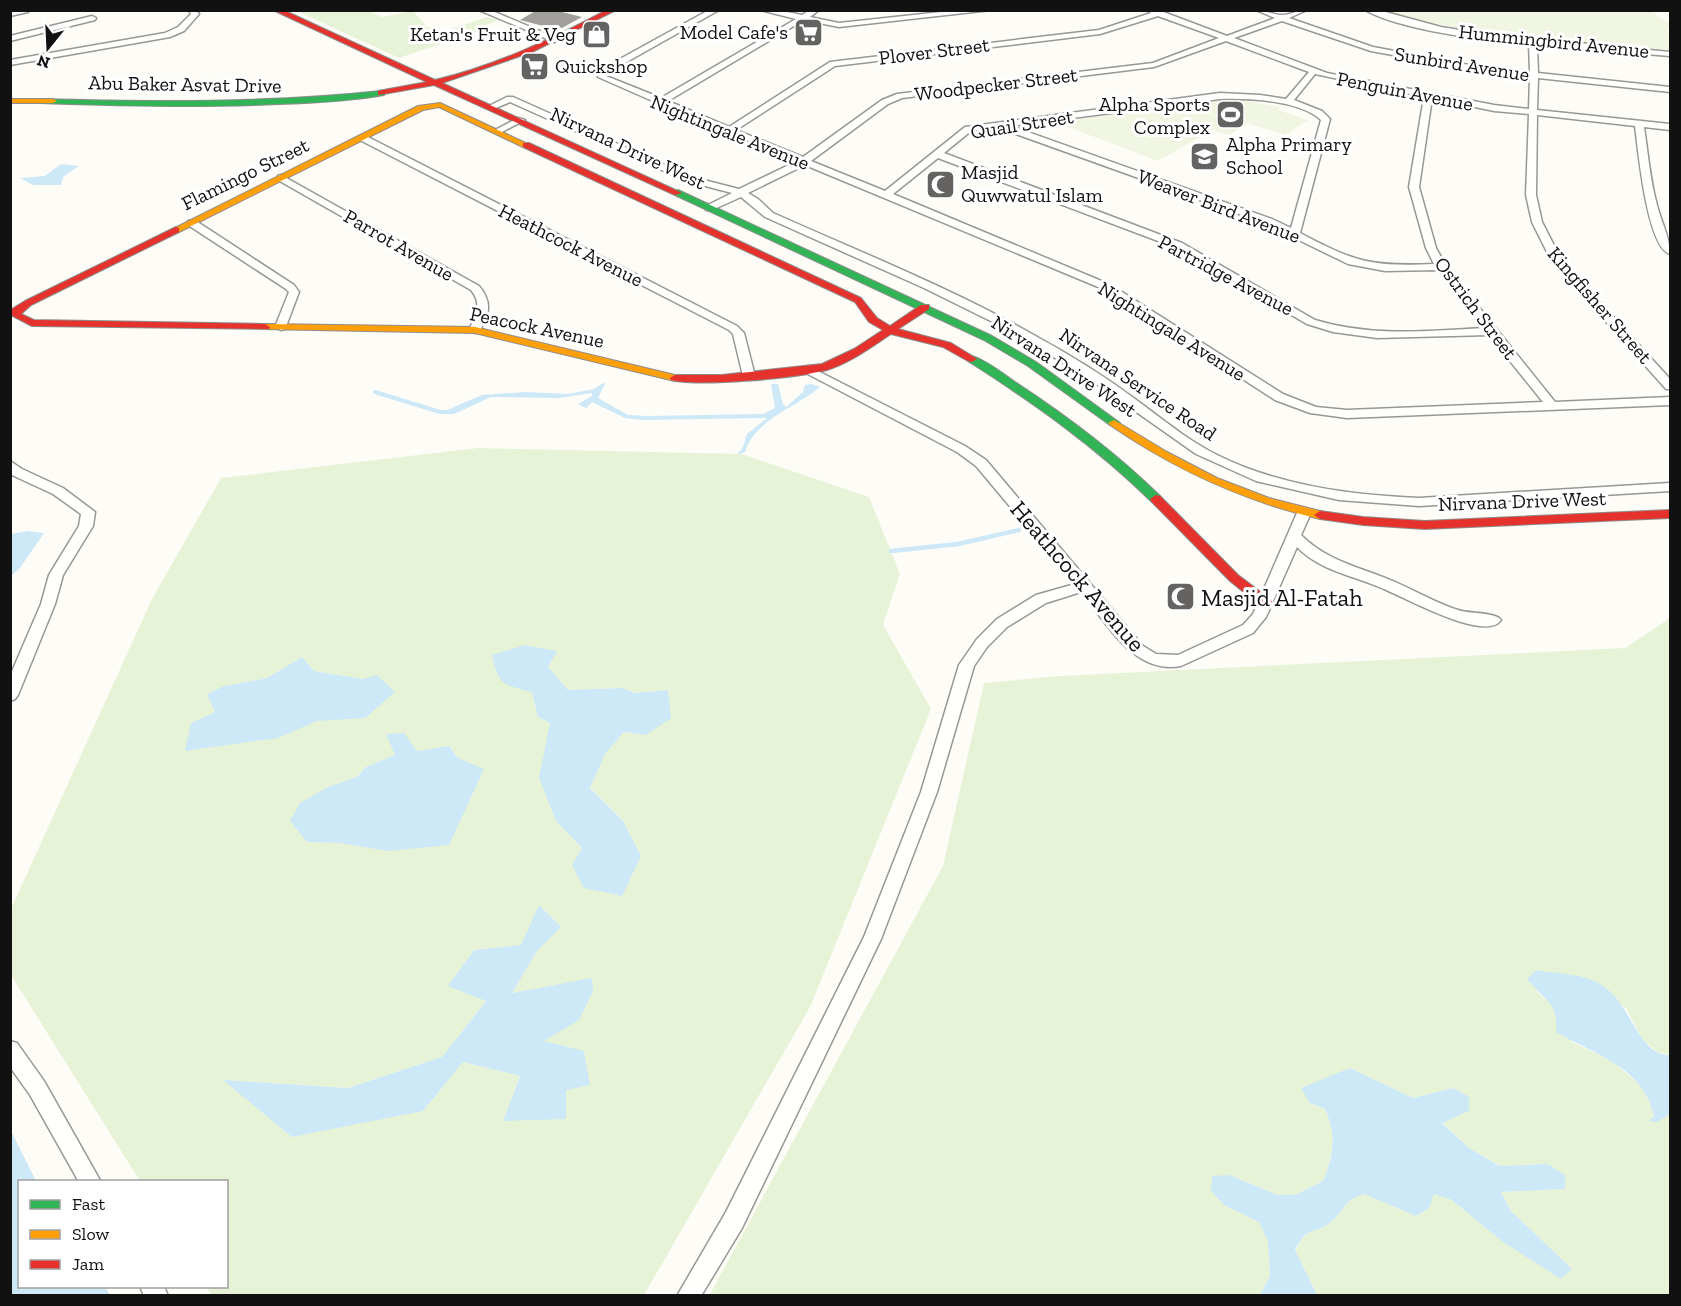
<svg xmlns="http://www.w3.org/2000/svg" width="1681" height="1306" viewBox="0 0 1681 1306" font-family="'Zilla Slab',serif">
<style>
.green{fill:#e7f3d7;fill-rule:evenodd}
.pitch{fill:#f0f6e1}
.water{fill:#cde8f7}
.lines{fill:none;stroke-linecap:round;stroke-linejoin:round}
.stream-far1{stroke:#cde8f7;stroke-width:4}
.stream{stroke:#cde8f7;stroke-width:4.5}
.building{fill:#a19f9c}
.street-casing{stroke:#979795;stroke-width:3}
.fast-casing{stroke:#8e8d8b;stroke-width:2}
.slow-casing{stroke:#8e8d8b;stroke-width:2}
.jam-casing{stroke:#8e8d8b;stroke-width:2}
.street{fill:#fffffe;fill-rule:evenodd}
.fast{fill:#30b455;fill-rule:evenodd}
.slow{fill:#ff9f0a;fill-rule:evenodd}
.jam{fill:#e5322d;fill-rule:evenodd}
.labels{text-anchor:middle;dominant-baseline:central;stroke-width:6;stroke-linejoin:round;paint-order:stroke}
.far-poi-label{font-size:20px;fill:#111;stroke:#fff;text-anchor:end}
.far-street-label{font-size:20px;fill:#111;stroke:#fff}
.street-label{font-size:24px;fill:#111;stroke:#fff}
.poi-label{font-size:24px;fill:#111;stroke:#fff;text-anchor:start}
</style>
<rect width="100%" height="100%" fill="#fdfcf7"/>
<path class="green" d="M297 11H368L382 17 413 11 427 27 440 33 487 17 499 20 483 26 487 28 399 58Z
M478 448 741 454 869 497 900 574 883 625 931 709 810 1007 644 1295H212L206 1287 226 1286V1182L140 1181 11 975V909L152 599 221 478ZM557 652 548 667 568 690 622 688 635 693 667 690 646 735 624 732 605 754 590 788 623 821 582 848 556 821 547 746 550 723 538 717 532 692ZM302 657 314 671 363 679 337 718 316 721 278 738 191 723 215 712 224 686 267 678ZM449 746 458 758 339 843 307 842 328 787 357 777 366 767 395 755ZM561 927 537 951 511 993 592 979 544 1042 503 1120 520 1076 463 1062 423 1111 224 1080 348 1088 442 1057 486 1001 449 985 474 950 521 945Z
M1670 618V1055L1657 1052 1642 1039 1626 1008 1552 973 1536 970 1537 992 1552 1004 1558 1020 1572 1042 1610 1060 1642 1086 1651 1100 1654 1116 1650 1120 1657 1121 1670 1113V1295H1317L1295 1251C1308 1224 1315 1236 1332 1221 1347 1208 1342 1201 1364 1194L1416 1216 1429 1208 1433 1193 1452 1200 1503 1242 1572 1269 1511 1211 1501 1192 1564 1189 1548 1164 1501 1166 1469 1148 1442 1122 1454 1088 1413 1098 1350 1068 1310 1103 1325 1109C1337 1137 1334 1154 1323 1181L1295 1195H1278L1229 1175 1224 1205 1259 1222 1268 1241 1270 1276 1260 1295 709 1296 943 866 984 683 1061 676 1625 648Z"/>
<path class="pitch" d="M1383 11H1651L1670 24V28L1667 29 1670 35V50L1487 33 1401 17Z
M1235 99 1281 107 1278 110 1308 120 1285 135 1247 123 1229 135 1213 130 1158 161 1055 122Z"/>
<path class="water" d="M61 164 79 166 63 177 61 185H33L20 178 45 176Z
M603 383 605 384 598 398 628 415 647 416 763 414 775 408 771 384H778L783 404 786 407 803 392 805 385 812 384 820 387C795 408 754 420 745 452L737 455 743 447 747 434 767 418 642 420 625 418 592 402 586 408 578 404 592 396V393L559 398 491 397 454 414H438L482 395 526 392 568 394 594 389Z
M28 531 44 533 20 568 11 576V534Z
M525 645 557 651 548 667 568 690 622 688 635 693 668 690 671 718 646 735 624 732 605 754 590 788 623 821 641 856 622 896 584 888 572 865 582 848 556 821 539 778 550 723 538 717 532 692C502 684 499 686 492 655Z
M302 657 314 671 363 679 377 675 395 692 365 718 317 721 278 738 185 751 191 723 215 712 207 694 224 686 267 678Z
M404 733 417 751 449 746 458 758 484 769 449 845 388 851 339 843 307 842 290 821 300 803 328 787 357 777 366 767 395 755 386 734Z
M539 905 561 927 537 951 512 993 592 978 593 991 579 1020 544 1041 584 1051 590 1085 566 1090V1119L503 1121 520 1076 463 1062 423 1111 292 1137 223 1080 348 1088 442 1057 486 1001 448 986 474 950 521 945Z
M1536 970C1556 974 1582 973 1600 984 1629 1001 1634 1040 1657 1052 1660 1054 1666 1055 1670 1055V1114L1657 1122 1649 1121 1654 1116C1644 1067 1593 1054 1556 1032 1560 1004 1542 998 1527 979Z
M1350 1068 1413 1098 1454 1088 1469 1097V1111L1442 1123 1469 1148 1500 1166 1548 1164 1565 1175V1189L1501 1192 1511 1211 1572 1269 1561 1279 1503 1242 1452 1200 1434 1194 1429 1208 1416 1216 1364 1194C1342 1201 1347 1208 1332 1221 1315 1236 1308 1224 1295 1250L1317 1295H1260L1270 1276 1268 1241 1259 1222 1224 1205 1211 1191 1212 1176 1229 1175 1278 1195H1295L1323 1181C1334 1154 1337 1137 1325 1109L1310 1103 1301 1088Z
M10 1129 36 1181 20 1182V1286L105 1287 110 1295H11Z"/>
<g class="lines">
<path class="stream-far1" d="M375 392 440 412H449"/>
<path class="stream" d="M891 551 958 544 1019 530"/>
</g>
<path class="building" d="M537 10H554L582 17 562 28 556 26 551 28 520 20Z"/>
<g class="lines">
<defs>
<path id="street" d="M28 10V12L10 16V12Z
M189 10H196L199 14 184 31 170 37 10 65V60L165 33 178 27 191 14Z
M479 10H490L561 40 554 42Z
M709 10H719L607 73 606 76 661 98 796 19 760 10H777L802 15 810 10H819L810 17 839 23 960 10H991L839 27 804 20 668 101 729 127 830 62 1099 30 1151 13 1147 10H1158L1227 36 1275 18 1256 10C1265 10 1273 15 1282 15 1290 15 1298 10 1307 10L1289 18 1373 47 1480 67 1530 72 1529 44C1484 40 1403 31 1365 10H1378L1441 27 1479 33 1670 52V56L1537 45 1538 73 1670 87V92L1538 78 1537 110 1670 124V130L1644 127C1648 153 1650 180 1657 205 1661 222 1670 237 1670 254 1647 248 1638 148 1635 126L1537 115 1536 195 1542 222 1561 259 1670 379V389H1666L1551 260 1532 222 1526 195 1529 114 1494 111 1432 98 1419 187 1436 248 1446 266 1555 402 1670 397V405L1347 418 1310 413 1275 400 1103 289 805 165 748 193 758 199 773 213C862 253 954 289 1039 338 1072 356 1104 376 1135 399 1161 418 1187 440 1217 455 1280 486 1349 495 1419 498L1670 483V491L1419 506 1339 500 1256 481 1196 454 1098 385 1017 334 924 288 765 217 741 197 712 210H706V206L732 193 686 181 510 102 491 110 487 107 507 97H513L692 177 739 189 797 161 662 105H656L655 102 598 77 600 70ZM1158 16 1219 38 1153 63 897 94 882 100 803 157 736 130 835 66 1100 34ZM1282 21 1371 51 1480 71 1530 77 1529 109 1494 105 1327 73 1234 38ZM1226 41 1309 72 1286 99 1260 95 1220 93 965 127 885 191 811 161 888 104 902 98 1154 67ZM1315 74 1424 97 1409 187 1426 248 1434 264C1371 267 1355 262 1300 233L1330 119 1322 111 1294 100ZM1220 99C1248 98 1300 100 1321 120L1291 228 1272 219 1011 126ZM999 128 1264 223 1348 264 1385 271 1438 270 1484 328C1426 331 1371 337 1315 320L1182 243 944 153 971 131ZM938 158 1174 247 1307 324 1333 332 1377 338 1489 335 1543 402 1347 410 1316 407 1283 394 1111 285 893 194Z
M92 16 96 18 95 20 10 41V36Z
M518 118 525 120 500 133 493 131Z
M360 136H366L737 326 744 333 755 376 749 380 743 376 733 334 729 330 360 140Z
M281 175 479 286C493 303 489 314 479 332L475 333 469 330C476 315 483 305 471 290L278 180V176Z
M188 221H196L294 285 299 292 285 329 281 330 275 327 289 292 286 289 188 225Z
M808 366 965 446 986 460 1143 646 1156 654 1178 655 1243 625 1253 614 1297 513 1304 509 1311 513 1301 535C1328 562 1361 567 1395 582 1416 591 1436 603 1458 610 1469 614 1496 612 1501 620 1486 643 1404 597 1384 589 1355 576 1320 571 1297 547L1266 617 1253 633 1181 666C1134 675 1107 623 1081 592L1046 603 1007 627 987 647 974 666 937 792 881 939 742 1228 701 1296H677L726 1212 864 937 921 792 959 665 977 639 997 619 1036 595 1075 584 976 466 957 452 804 372 802 370Z
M10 461 22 469 63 488 95 512 93 526 63 575 55 604 18 695 15 699 10 701V676L41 604 49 575 79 526 81 514 53 494 12 475Z
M10 1041 17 1043 44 1081 101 1182H79L30 1095 10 1067Z
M140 1286H164L168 1296H144Z"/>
<path id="fast" d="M381 91 385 93 384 95C350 101 313 103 279 104 199 108 120 106 40 103L36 101 40 99C154 102 267 103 381 91Z
M678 190 992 336 1036 362 1120 423 1118 425H1110L1028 366 984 340 675 195 674 193Z
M972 356C987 361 1002 373 1015 382 1067 416 1116 453 1160 496L1162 499 1160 502H1152C1096 447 1034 403 968 361L967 359Z"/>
<path id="slow" d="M10 99H53L57 101 53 103H10Z
M440 103 530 145 523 147 439 107 423 110 179 232 171 230 418 106Z
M265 324 475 327 679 376 680 378 675 381 475 333 261 329 260 327Z
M1114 420 1167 452 1217 478 1269 498 1324 512 1326 515 1320 519C1243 501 1176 470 1110 425L1108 423Z"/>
<path id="jam" d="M273 10H283L435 80C495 66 552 39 607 10H616L532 52 442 83 682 193 675 195 434 85 378 95V91L427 82Z
M523 143H529L861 298 877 318 890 326 921 305H929V309L898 329 951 343 977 359 972 362 968 361 943 347 891 334C871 347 850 363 827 370 797 378 701 387 671 380L670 378 675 375H722L822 364 854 349 883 330 869 322 855 302 523 147Z
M176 227 179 228V232L31 305 21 314 34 320 265 324 270 327 269 329 32 326 11 315 12 309 25 301Z
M1156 495 1160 496 1238 575 1271 600 1272 603 1271 606H1261L1230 581 1152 502 1150 499Z
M1670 510V518L1425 529 1363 525 1320 519 1314 515 1320 511 1363 517 1425 521Z"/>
</defs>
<use href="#street" class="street-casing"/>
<use href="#fast" class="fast-casing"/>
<use href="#slow" class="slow-casing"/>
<use href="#jam" class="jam-casing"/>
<use href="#street" class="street"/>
<use href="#fast" class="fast"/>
<use href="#slow" class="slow"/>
<use href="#jam" class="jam"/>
</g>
<defs>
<symbol id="supermarket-square" viewBox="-11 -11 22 22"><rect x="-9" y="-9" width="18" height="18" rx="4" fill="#646362" stroke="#fff"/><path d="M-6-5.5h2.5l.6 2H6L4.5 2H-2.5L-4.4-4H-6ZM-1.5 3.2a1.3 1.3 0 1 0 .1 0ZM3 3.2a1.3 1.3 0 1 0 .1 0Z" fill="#fff"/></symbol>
<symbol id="shop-square" viewBox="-11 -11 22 22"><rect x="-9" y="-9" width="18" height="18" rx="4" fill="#646362" stroke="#fff"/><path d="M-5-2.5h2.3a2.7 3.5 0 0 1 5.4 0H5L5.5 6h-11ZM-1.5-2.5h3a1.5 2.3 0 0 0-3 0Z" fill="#fff"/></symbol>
<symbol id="stadium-square" viewBox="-11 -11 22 22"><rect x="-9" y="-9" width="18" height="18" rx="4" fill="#646362" stroke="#fff"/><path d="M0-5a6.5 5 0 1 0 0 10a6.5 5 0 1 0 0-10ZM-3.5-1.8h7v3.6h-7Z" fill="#fff"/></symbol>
<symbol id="school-square" viewBox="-11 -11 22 22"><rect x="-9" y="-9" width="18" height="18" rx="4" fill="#646362" stroke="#fff"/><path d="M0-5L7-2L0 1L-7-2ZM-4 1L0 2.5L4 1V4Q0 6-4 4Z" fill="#fff"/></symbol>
<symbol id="mosque-square" viewBox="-11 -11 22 22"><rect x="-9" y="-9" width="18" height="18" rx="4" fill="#646362" stroke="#fff"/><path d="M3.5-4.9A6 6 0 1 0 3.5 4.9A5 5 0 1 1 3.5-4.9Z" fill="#fff"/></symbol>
</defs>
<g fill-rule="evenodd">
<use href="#supermarket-square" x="792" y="16" width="33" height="33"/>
<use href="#shop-square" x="580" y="18" width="33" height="33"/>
<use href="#supermarket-square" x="518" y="50" width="33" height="33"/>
<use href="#stadium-square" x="1214" y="98" width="33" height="33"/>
<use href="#school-square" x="1188" y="140" width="33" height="33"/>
<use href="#mosque-square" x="924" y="168" width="33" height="33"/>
<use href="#mosque-square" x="1164" y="580" width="33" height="33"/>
</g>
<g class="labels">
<g class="far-poi-label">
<text x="788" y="32">Model Cafe's</text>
<text x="576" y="34">Ketan's Fruit &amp; Veg</text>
<text x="555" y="66" text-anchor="start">Quickshop</text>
<text x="1210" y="104">Alpha Sports<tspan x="1210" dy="23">Complex</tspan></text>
<text x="1226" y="144" text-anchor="start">Alpha Primary<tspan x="1226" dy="23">School</tspan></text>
<text x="961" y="172" text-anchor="start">Masjid<tspan x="961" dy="23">Quwwatul Islam</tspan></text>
</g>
<g class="far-street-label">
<text transform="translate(1554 41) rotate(6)">Hummingbird Avenue</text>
<text transform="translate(934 51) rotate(-7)">Plover Street</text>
<text transform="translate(1462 64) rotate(9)">Sunbird Avenue</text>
<text transform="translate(185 84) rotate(1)">Abu Baker Asvat Drive</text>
<text transform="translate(996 84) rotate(-7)">Woodpecker Street</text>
<text transform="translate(1405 91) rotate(11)">Penguin Avenue</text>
<text transform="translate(1022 124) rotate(-9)">Quail Street</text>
<text transform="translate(730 132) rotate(22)">Nightingale Avenue</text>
<text transform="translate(628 148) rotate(25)">Nirvana Drive West</text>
<text transform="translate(245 174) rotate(-26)">Flamingo Street</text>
<text transform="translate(1219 206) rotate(21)">Weaver Bird Avenue</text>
<text transform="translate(399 245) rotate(30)">Parrot Avenue</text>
<text transform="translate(571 245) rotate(27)">Heathcock Avenue</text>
<text transform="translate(1226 275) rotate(28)">Partridge Avenue</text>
<text transform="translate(1600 305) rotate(49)">Kingfisher Street</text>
<text transform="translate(1476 308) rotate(53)">Ostrich Street</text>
<text transform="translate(537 327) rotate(12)">Peacock Avenue</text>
<text transform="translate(1172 331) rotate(32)">Nightingale Avenue</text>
<text transform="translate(1064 366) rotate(33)">Nirvana Drive West</text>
<text transform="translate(1138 384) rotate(34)">Nirvana Service Road</text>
<text transform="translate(1522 501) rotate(-2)">Nirvana Drive West</text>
</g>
<g class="street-label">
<text transform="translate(1078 576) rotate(49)">Heathcock Avenue</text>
</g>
<g class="poi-label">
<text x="1201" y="597">Masjid Al-Fatah</text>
</g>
</g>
<rect width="1681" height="1306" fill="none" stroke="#111111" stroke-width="24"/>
<rect x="18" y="1180" width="210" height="108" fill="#ffffff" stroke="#a0a0a0" stroke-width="1.5"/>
<rect x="30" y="1200" width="30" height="9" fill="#30b455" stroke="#a0a0a0" stroke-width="1.5"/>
<text x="72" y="1210" font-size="18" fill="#111111">Fast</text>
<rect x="30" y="1230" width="30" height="9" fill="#ff9f0a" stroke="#a0a0a0" stroke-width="1.5"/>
<text x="72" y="1240" font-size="18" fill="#111111">Slow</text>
<rect x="30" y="1260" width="30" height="9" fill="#e5322d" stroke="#a0a0a0" stroke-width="1.5"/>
<text x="72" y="1270" font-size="18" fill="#111111">Jam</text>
<g transform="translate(48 48) rotate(198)" stroke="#ffffff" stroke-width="4.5" paint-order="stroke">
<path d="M0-4.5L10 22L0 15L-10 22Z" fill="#111111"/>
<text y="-9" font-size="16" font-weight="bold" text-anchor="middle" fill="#111111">N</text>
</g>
</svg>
